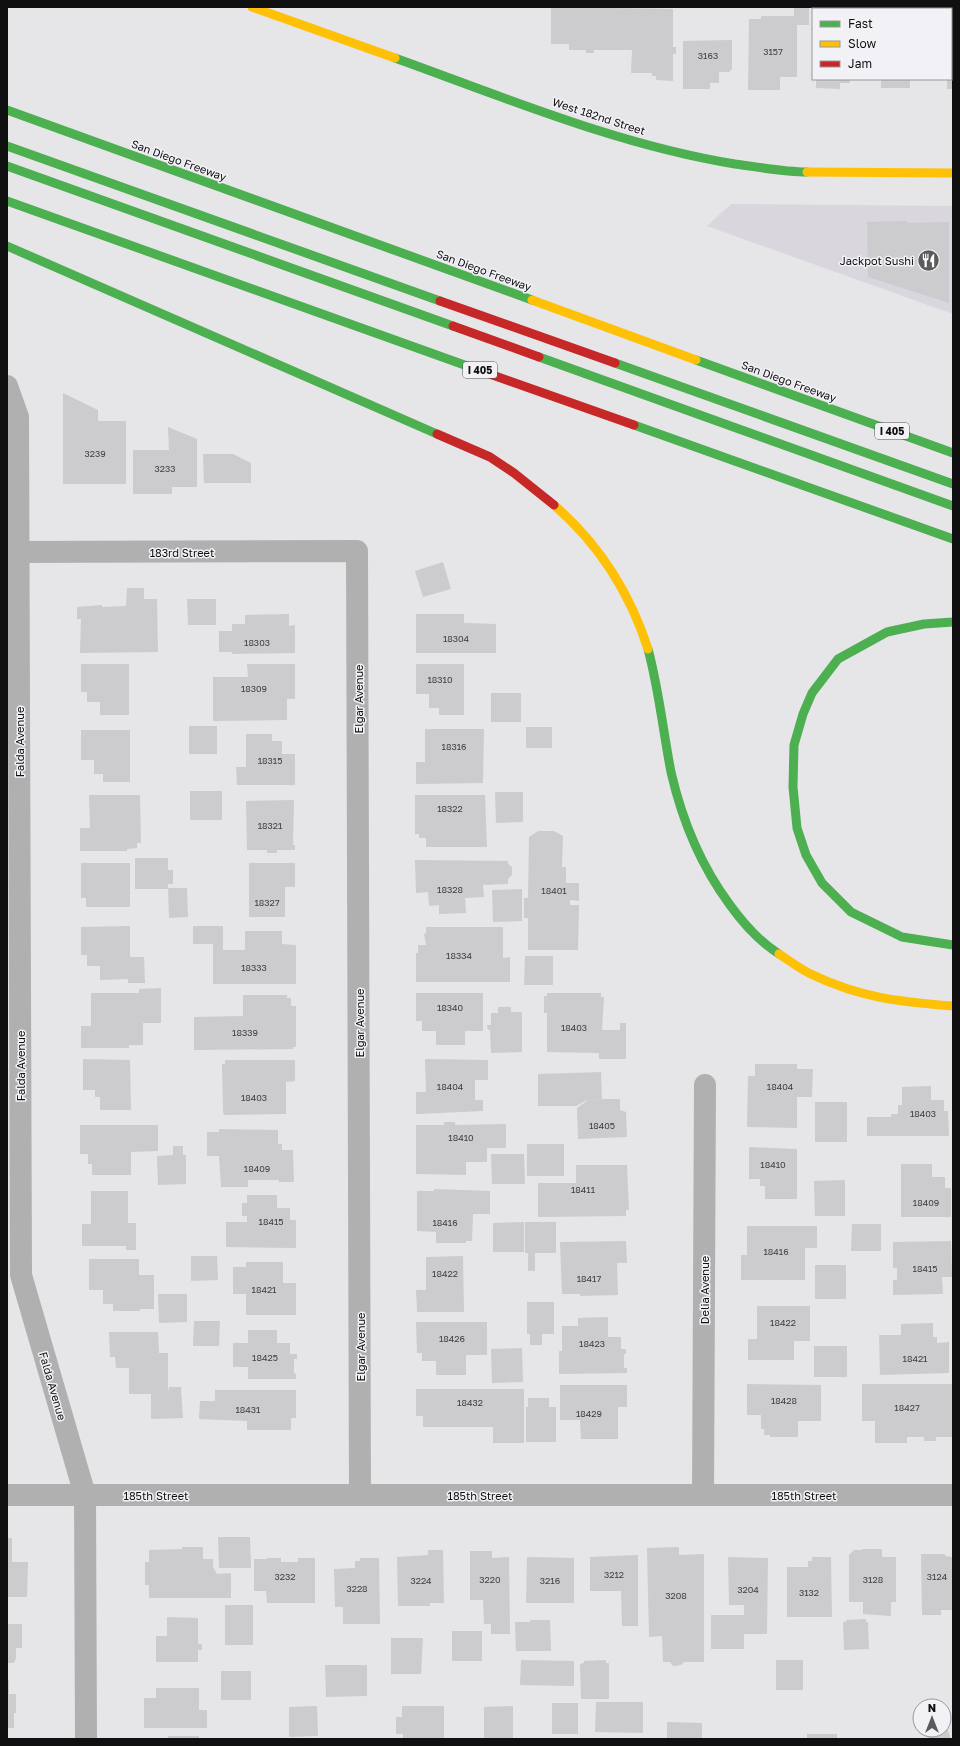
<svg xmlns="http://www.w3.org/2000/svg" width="960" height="1746" viewBox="0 0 960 1746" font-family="'Golos Text',sans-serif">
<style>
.built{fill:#d9d6de}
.building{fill:#cccbcd}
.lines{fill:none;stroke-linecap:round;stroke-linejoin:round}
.street{stroke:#b1b0b1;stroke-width:22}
.fast{stroke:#4caf50;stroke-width:9}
.slow{stroke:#ffc107;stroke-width:9}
.jam{stroke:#c62828;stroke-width:9}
.labels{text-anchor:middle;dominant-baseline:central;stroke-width:3;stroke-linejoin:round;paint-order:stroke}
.number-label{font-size:9px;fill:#414142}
.shield{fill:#f2f1f6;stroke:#545456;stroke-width:1}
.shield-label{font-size:10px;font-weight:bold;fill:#101011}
.street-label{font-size:11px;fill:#101011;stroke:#f2f1f6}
.poi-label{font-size:11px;fill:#101011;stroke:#f2f1f6;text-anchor:end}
</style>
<rect width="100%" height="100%" fill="#e6e5e8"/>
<path class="built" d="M731 204 953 206V314L707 226Z"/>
<path class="building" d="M551 7 673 9V47H676V54H673V81L656 80V76H652V73H631L632 50H594V53H586V50H569V44H551Z
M794 7H809V25H797V77H780V90H748L749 19H761V16H794Z
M951 29H953V89H947V79H951Z
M732 40V70H730V72H719V83H710V89H683V41Z
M816 79H850V83H840V89L816 88Z
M881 79H910V88H881Z
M907 221V223L949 222V303L868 277 867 222Z
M63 393 98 410V421H126V484H63Z
M168 427 197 439V487H172V494H133V450H169Z
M203 454H233L251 463V483H204Z
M443 562 451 589 423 597 415 571Z
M127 588H144V599H157L158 652 80 653 81 619H77V607L102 605V607L126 606Z
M187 599H216V625H188Z
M289 614V626L295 625V653L232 654V652H219V631H232V624H245V615Z
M416 614H464V623L496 624V653H416Z
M81 664H129V715H100V702H87V692H81Z
M247 664H295V699H287V720L213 721V677H248Z
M416 664H464V715H439V708H429V694H416Z
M491 693H521V722H491Z
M189 726H217V754H189Z
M526 727H552V748H526Z
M425 729H484L483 783 416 784V762H425Z
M81 730H130V782H103V774H94V760H81Z
M246 734H272V741H282V754H295V785H237L236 767H246Z
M190 791H222V820H190Z
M495 792H523V822L496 823Z
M89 795H140L141 843H137V848L127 849V851H80V828H90Z
M415 795H485L487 847H426V838H419V834H415Z
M294 800 293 845H295V850H277V853H267V850H247L246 801Z
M538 831H554L563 836 562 867H566V883H579V901L570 900V905H579L578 950H528V918H524V898H528L529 837Z
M135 858H168V870H173V884H168V889H135Z
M415 860 508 861V864L512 867V875L508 879V884L483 885 484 897 465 898 466 913 439 914V905L429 906 428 892 416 893Z
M81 863H130V907H86V898H81Z
M249 863H295V887H285V917H249Z
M168 888H187L188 917 169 918Z
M522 889V921L493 922 492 890Z
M130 926V957H144L145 983H128V979L100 980V966H87V955H81V927Z
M193 926H223V950H245V931H282V944L296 945V984H213V944H193Z
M426 927H503V958L510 957V982H416V953H418V945H426L424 934 426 933Z
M525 956H553V985H524Z
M161 988V1023H143V1045H129V1048H81V1026H91V993H139V989Z
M416 993H483V1031H465V1045H436V1031H422V1021H416Z
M547 993H601V997H604L602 1030H620V1023H626V1059H599V1053L547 1052V1013H544V996H547Z
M243 995H287V998H291V1006H296V1047H293V1049L194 1050V1017L243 1016Z
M498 1007H511V1012H522V1052L491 1053 490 1030H488L487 1025H491V1013H498Z
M83 1059 130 1060 131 1110H100V1097H95V1090H83Z
M425 1059 488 1060V1080H475V1100H483V1111L416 1114V1092H426Z
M225 1060H295V1081L286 1082V1114L224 1115 223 1112 222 1064H225Z
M755 1064H797V1069H813L812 1097H797V1128L747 1127 748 1076H755Z
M601 1072 602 1099 587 1100 576 1106H538V1074Z
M931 1086V1100H944V1111H948L949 1136H867V1117H891V1114H898V1105H902V1087Z
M606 1099H620V1110L626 1112 627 1137 578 1139 577 1108 588 1100Z
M815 1102H847V1142H815Z
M444 1122H455V1125L506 1124V1148H487V1162H466V1175L416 1174V1125H444Z
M80 1125H158V1151L131 1152V1175H92V1164H88V1154H80Z
M219 1129 278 1130V1144H282V1150H293L294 1182H279V1180H248V1187H221L219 1156H207V1132H219Z
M527 1144H564V1176H527Z
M173 1146H183V1155H186V1184L158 1185 157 1156 173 1155Z
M749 1147 797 1149V1199H765V1186H760V1179H749Z
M491 1154H524L525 1184H492Z
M901 1164H932V1177H945V1188H951V1217H901Z
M576 1165H627L629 1210H626V1216L538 1217V1183H576Z
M845 1180V1216H815L814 1181Z
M434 1189 490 1191V1214H473L472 1241H466V1243H436V1232L417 1231V1191H434Z
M91 1191H128V1223H136V1250H126V1246H82V1224H91Z
M247 1195H277V1208H290V1220H296V1248L226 1247V1222H247V1216H242V1203H247Z
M524 1222V1252H493V1223Z
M525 1222H556V1253H535V1271H528V1253H525Z
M852 1224H881V1251H851Z
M747 1226H817V1248H805V1280H741V1255H747Z
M626 1241 627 1263H617L618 1295 580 1296V1294H562L560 1242Z
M951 1241 952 1277H942L943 1294 893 1295V1280H897V1268H893V1242Z
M191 1256H217L218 1280 191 1281Z
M463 1256 464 1312H417L416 1290H426V1257Z
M89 1259H139V1275H154V1309H140V1311H113V1304H103V1290H89Z
M246 1262H283V1283H296V1315H246V1294H233V1267H246Z
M815 1265H846V1299H815Z
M158 1294H187V1322L159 1323Z
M527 1302H554V1334H542V1345H530V1334H527Z
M757 1306H810V1341H794V1360H748V1339H757Z
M608 1317V1337H621V1349H626V1354H624V1368H627V1373L559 1374V1351H562V1326H578V1318Z
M194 1321H220L219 1346H193Z
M416 1322H487V1355H466V1375H436V1361H422V1353H417Z
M933 1323V1337H937V1343L949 1342V1373L880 1375 879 1335H901V1324Z
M248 1330H277V1343H290V1354H297V1359H294V1373L296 1374V1379H248V1367H233V1343H248Z
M109 1332H158L159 1353H168V1392L169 1387H181L183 1418 151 1419V1394H129V1368H116L115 1357H110Z
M814 1346H847V1377H814Z
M522 1348 523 1382 492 1383 491 1349Z
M747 1384 821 1385V1421H798V1437H770V1435H764V1429H761V1415H747Z
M862 1384H952V1437H936V1441H924V1437H907V1443H875V1421H862Z
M560 1385H627V1407H618V1439H581L580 1420H560Z
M416 1389H524V1443H493V1427H423V1416H416Z
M215 1390H296V1418H291V1430H247V1421L199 1419 200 1401H215Z
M528 1398H549V1407H556V1442H526V1407H528Z
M218 1537H250L251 1568H219Z
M7 1538H12V1562H28L27 1597H7Z
M182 1547H203V1559H213V1567L217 1574 231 1573V1598H149V1585H145V1562H149V1550L182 1549Z
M679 1547V1555L704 1554V1662H684L681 1665 673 1666 670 1662H663L662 1636 649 1637 647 1548Z
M862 1549H882V1557H896V1602H891V1616L863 1614V1602H849V1555L854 1550H862Z
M428 1550H443L444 1603H430V1606H398L397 1557 428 1555Z
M470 1551H492V1558L509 1557 510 1634H491V1624H484L483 1600H470Z
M921 1554H945V1556L953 1557V1610H941V1615H922Z
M638 1555V1626H622L621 1591H590V1557Z
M527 1557 574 1558V1603H526Z
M728 1557 768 1558 767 1634H744V1649H711V1615H744V1605H729Z
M812 1557H831L832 1617H787V1567H808V1561H812Z
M267 1558H281V1562H298V1558H315V1603H267L266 1591H254V1559H267Z
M360 1558H379L380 1624H343V1607H335L334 1569 355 1568V1561H360Z
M225 1605H253V1645H225Z
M167 1617 198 1618V1644H202V1650H198V1662H156V1636H167Z
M866 1619V1622H868L869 1649 844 1650 843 1622H846V1620Z
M530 1620H550L551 1651H516L515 1622H530Z
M7 1624H22V1648H16V1658L14 1663H7Z
M452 1631H482V1661H452Z
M391 1638H423L421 1674H391Z
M521 1660 574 1661V1686L520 1685Z
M606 1660V1663H609V1699H581L580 1664 584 1663V1661Z
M776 1660H803V1690H776Z
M325 1665H367V1696L326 1697Z
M221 1671H251V1700H221Z
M7 1680H9V1694H16V1713H14V1728H7Z
M156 1688H199V1710H207V1728H144V1698H156Z
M596 1702H643V1733L595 1732Z
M552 1703H578V1734H552Z
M317 1706 318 1736 289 1737V1707Z
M402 1706H444V1739H403V1734H396V1717H402Z
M513 1706V1739H484V1707Z
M920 1714V1730H944V1725L947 1728 951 1739H932L920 1734 914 1726 917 1717Z
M667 1722 702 1723V1739H667Z
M807 1734H837V1739H807Z
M168 1736H199V1739H168Z"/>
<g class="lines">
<path class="street" d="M7 386 18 417 21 1275 85 1495 86 1739
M7 552 357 551 360 1495
M7 1495H953
M703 1495 705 1085"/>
<path class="fast" d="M395 58C506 98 618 145 735 164 759 167 783 172 807 172
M7 110 532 300
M7 146 440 301
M7 166 453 326
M7 201 484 372
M7 246 437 434
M539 357 953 506
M696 360 953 453
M615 363 953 484
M634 425 953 539
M953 622 924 624 887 632 838 659 812 693 803 714 794 745 793 787 797 828 806 855 822 883 851 912 902 937 953 945
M648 649C659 690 663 731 671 772 682 820 701 866 730 905 743 923 760 942 779 954"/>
<path class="slow" d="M252 7 395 58
M807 172 953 173
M532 300 696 360
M554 505C599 544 630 593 648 649
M779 954C790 961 801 970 813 975 861 998 901 1002 953 1006"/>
<path class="jam" d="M440 301 615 363
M453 326 539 357
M484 372 634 425
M437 434 490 457 514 473 554 505"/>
</g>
<defs>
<symbol id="restaurant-disc" viewBox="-11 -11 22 22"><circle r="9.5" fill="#5b5b5c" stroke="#f2f1f6"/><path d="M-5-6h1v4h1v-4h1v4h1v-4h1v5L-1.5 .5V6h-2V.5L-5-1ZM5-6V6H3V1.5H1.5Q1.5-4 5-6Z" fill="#fff"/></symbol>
</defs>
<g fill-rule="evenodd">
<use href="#restaurant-disc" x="916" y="248" width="25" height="25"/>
</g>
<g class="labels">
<g class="number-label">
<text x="773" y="51">3157</text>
<text x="708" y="55">3163</text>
<text x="95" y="453">3239</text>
<text x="165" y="468">3233</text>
<text x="456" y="638">18304</text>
<text x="257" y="642">18303</text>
<text x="440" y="679">18310</text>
<text x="254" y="688">18309</text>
<text x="454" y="746">18316</text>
<text x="270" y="760">18315</text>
<text x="450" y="808">18322</text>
<text x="270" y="825">18321</text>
<text x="450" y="889">18328</text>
<text x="554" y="890">18401</text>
<text x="267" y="902">18327</text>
<text x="459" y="955">18334</text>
<text x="254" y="967">18333</text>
<text x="450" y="1007">18340</text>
<text x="574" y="1027">18403</text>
<text x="245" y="1032">18339</text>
<text x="450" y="1086">18404</text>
<text x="780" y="1086">18404</text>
<text x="254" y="1097">18403</text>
<text x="923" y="1113">18403</text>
<text x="602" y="1125">18405</text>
<text x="461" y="1137">18410</text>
<text x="773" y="1164">18410</text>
<text x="257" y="1168">18409</text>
<text x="583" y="1189">18411</text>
<text x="926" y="1202">18409</text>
<text x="271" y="1221">18415</text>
<text x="445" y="1222">18416</text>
<text x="776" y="1251">18416</text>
<text x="925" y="1268">18415</text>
<text x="445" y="1273">18422</text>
<text x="589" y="1278">18417</text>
<text x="264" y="1289">18421</text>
<text x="783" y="1322">18422</text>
<text x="452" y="1338">18426</text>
<text x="592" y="1343">18423</text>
<text x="265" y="1357">18425</text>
<text x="915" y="1358">18421</text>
<text x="784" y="1400">18428</text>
<text x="470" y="1402">18432</text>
<text x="907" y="1407">18427</text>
<text x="248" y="1409">18431</text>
<text x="589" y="1413">18429</text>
<text x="614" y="1574">3212</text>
<text x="285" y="1576">3232</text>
<text x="937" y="1576">3124</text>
<text x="490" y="1579">3220</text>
<text x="873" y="1579">3128</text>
<text x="421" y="1580">3224</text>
<text x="550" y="1580">3216</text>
<text x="357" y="1588">3228</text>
<text x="748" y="1589">3204</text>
<text x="809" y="1592">3132</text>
<text x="676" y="1595">3208</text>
</g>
<g class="shield">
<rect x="463" y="362" width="34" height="16" rx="3"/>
<rect x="875" y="423" width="34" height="16" rx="3"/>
</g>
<g class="shield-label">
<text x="480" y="370">I 405</text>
<text x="892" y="431">I 405</text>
</g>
<g class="street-label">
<text transform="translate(599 116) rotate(18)">West 182nd Street</text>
<text transform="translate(179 160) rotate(20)">San Diego Freeway</text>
<text transform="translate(484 270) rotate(20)">San Diego Freeway</text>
<text transform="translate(789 381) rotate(20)">San Diego Freeway</text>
<text x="182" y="552">183rd Street</text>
<text transform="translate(358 699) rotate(-90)">Elgar Avenue</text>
<text transform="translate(19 742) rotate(-90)">Falda Avenue</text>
<text transform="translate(359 1023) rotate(-90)">Elgar Avenue</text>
<text transform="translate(20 1066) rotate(-90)">Falda Avenue</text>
<text transform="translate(704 1290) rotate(-90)">Delia Avenue</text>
<text transform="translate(360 1347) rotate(-90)">Elgar Avenue</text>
<text transform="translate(53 1386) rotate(74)">Falda Avenue</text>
<text x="156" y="1495">185th Street</text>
<text x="480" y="1495">185th Street</text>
<text x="804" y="1495">185th Street</text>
</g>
<g class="poi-label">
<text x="914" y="260">Jackpot Sushi</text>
</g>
</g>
<rect width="960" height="1746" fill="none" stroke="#101011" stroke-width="16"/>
<rect x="812" y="8" width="140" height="72" fill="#f2f1f6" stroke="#98979a"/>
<rect x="820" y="21" width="20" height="6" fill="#4caf50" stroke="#98979a"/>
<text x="848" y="28" font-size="12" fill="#101011">Fast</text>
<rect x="820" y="41" width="20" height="6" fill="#ffc107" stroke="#98979a"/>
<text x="848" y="48" font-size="12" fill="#101011">Slow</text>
<rect x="820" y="61" width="20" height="6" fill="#c62828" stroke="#98979a"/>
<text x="848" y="68" font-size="12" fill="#101011">Jam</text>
<g transform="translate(932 1718)"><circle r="19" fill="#f2f1f6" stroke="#98979a"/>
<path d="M0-3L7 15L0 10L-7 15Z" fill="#5b5b5c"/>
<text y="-6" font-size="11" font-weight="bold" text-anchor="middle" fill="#101011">N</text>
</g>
</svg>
